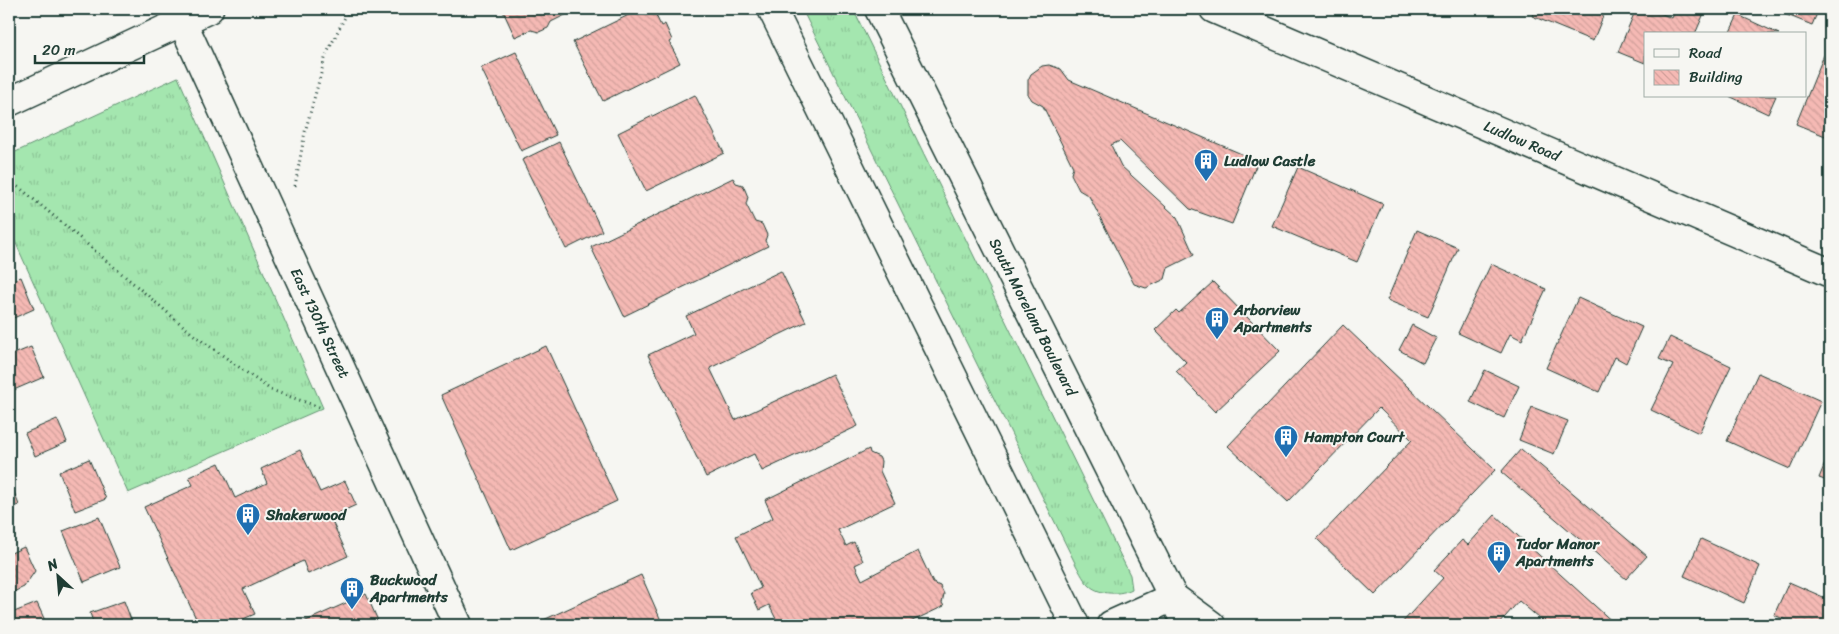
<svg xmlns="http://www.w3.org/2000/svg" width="1839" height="634" viewBox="0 0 1839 634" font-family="Sriracha,sans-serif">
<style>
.grass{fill:url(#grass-tufts);stroke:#629272}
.building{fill:url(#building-back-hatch);stroke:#1f3d34}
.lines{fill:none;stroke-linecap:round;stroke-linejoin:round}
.street-casing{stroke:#1f3d34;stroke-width:31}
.secondary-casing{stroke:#1f3d34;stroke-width:31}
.path{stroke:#1f3d34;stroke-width:3;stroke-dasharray:1 4;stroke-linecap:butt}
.street{stroke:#f6f6f2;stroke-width:28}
.secondary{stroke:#f6f6f2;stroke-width:28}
.labels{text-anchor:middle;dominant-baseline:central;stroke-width:4;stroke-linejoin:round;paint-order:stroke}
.street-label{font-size:15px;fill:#1f3d34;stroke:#f6f6f2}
.poi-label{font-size:15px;font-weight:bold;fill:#1f3d34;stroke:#f6f6f2;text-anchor:start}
</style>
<defs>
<pattern id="grass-tufts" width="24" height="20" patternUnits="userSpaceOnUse" patternTransform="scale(1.25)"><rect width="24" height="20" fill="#a4e6af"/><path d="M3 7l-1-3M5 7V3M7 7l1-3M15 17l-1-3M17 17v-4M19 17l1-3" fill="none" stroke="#8dc697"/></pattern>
<pattern id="building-back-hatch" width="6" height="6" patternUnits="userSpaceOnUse" patternTransform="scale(1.25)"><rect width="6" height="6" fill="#f5b9b4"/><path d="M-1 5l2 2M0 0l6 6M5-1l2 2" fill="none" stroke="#d2a09b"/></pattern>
</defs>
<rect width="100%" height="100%" fill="#f6f6f2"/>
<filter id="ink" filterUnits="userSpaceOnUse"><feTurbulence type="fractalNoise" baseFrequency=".02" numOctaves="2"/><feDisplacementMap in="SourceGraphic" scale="10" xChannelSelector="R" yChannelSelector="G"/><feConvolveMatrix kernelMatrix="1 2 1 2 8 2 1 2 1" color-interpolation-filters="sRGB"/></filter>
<g filter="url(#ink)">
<path class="grass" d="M802 9H853L1130 575 1132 589C1121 595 1100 595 1090 586 1084 581 1080 572 1076 565Z
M178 77 323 408 128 493 9 228V155Z"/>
<path class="building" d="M502 9H577L551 22 548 28 539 32 531 30 515 37Z
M641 9H653L661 26 665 24 672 40 669 42 680 63 603 101 573 42Z
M1535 9H1606L1593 41 1532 16Z
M1636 9H1650L1672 18 1676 9H1700L1705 11 1695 34H1645V63L1618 52Z
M1778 9H1819L1812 25 1777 11Z
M1738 15 1779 34H1729Z
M516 52 556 135 521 151 481 68Z
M1824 55 1830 57V138L1796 124Z
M1049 65 1061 69 1069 80 1258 161 1232 224 1190 209 1120 141 1111 145 1121 166 1177 217 1194 255 1168 268 1165 279 1146 288 1134 284 1089 196 1079 190 1071 174 1073 167 1043 106 1032 100 1028 94V80L1031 74 1042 66Z
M695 95 724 153 646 191 618 133Z
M1729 96H1776L1768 114Z
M559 142 602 231 566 249 522 160Z
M1298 167 1383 204 1357 262 1272 226Z
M733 178 736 183 743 185 748 197 746 204 755 222 762 224 767 235 765 241 768 246 624 316 591 247Z
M1417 230 1458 248 1428 317 1387 300Z
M1491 264 1546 289 1522 340 1510 334 1501 353 1458 333Z
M781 271 806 322 710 368 735 420 832 374 858 426 762 471 754 454 706 477 648 355 694 333 686 316Z
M21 277 34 309 9 320V282Z
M1213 282 1280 351 1215 412 1176 371 1186 362 1155 330 1176 310 1179 313Z
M1578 298 1642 327 1626 363 1615 357 1599 392 1546 368Z
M1343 325 1495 470 1375 595 1317 539 1412 440 1379 408 1288 502 1228 446Z
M1412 325 1436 338 1423 363 1399 350Z
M1670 337 1731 366 1699 433 1651 410 1673 365 1659 359Z
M546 346 617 501 511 550 441 395Z
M31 347 44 377 9 392V356Z
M1485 370 1519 386 1504 418 1470 402Z
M1758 373 1821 401 1790 469 1727 441Z
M1532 407 1568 421 1554 454 1519 440Z
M57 419 67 442 35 456 25 433Z
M869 449 870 453 879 457 881 461 880 471 895 503 838 530 846 546 854 542 863 561 855 565 862 580 918 551 933 583 940 586 944 594 942 603 944 606 904 625H779L769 605 759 610 751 593 761 588 736 536 773 518 765 500Z
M1521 449 1647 556 1626 579 1501 472Z
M300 450 320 492 345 481 356 505 330 517 348 556 308 574 303 561 243 589 255 614 229 625H199L144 507 193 485 189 477 219 463 235 498 267 483 261 469Z
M1830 451V482L1819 478Z
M89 459 106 499 75 511 59 472Z
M14 492 19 505 10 508 15 522 9 524V493Z
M1495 515 1616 625H1547L1519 601 1498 625H1400L1443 578 1434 570 1462 540 1468 545Z
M99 517 120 567 84 582 63 531Z
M1701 539 1760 566 1744 603 1684 576Z
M24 547 35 571 24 587 9 594V554Z
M641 575 663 625H538L537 623Z
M1789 582 1830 600V625H1798L1774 615Z
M366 594 380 625H297Z
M124 601 133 625H94L90 613Z
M37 603 47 625H9V614Z"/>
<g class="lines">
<defs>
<path id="street" d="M1214 9 1830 273
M182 21 458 625
M9 102 209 9
M1111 625 1173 597 1211 625"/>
<path id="secondary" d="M772 9 1075 625
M879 9 1187 625"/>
</defs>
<use href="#street" class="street-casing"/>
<use href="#secondary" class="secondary-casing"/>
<path class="path" d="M9 182 20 188 61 222 194 335 271 390 322 408
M295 186 305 132 326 55 349 9"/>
<use href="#street" class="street"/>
<use href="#secondary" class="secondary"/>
</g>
</g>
<defs>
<symbol id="building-pin" viewBox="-11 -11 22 30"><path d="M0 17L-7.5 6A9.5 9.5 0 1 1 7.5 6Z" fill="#1f6fb2" stroke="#f6f6f2"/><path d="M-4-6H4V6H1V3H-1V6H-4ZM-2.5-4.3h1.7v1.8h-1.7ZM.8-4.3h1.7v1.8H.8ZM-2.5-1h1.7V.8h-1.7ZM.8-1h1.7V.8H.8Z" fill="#fff"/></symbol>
</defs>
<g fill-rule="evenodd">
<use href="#building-pin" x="1192" y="147" width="28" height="38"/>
<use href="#building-pin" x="1203" y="305" width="28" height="38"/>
<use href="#building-pin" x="1272" y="423" width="28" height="38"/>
<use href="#building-pin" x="234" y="501" width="28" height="38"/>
<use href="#building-pin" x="1485" y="539" width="28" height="38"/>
<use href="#building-pin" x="338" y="575" width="28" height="38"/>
</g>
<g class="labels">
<g class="street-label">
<text transform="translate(1522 141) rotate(23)">Ludlow Road</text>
<text transform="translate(1033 317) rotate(63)">South Moreland Boulevard</text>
<text transform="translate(320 323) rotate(65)">East 130th Street</text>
</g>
<g class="poi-label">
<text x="1224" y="161">Ludlow Castle</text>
<text x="1234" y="310">Arborview<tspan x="1234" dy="17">Apartments</tspan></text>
<text x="1304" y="437">Hampton Court</text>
<text x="266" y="515">Shakerwood</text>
<text x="1516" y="544">Tudor Manor<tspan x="1516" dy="17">Apartments</tspan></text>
<text x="370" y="580">Buckwood<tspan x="370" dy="17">Apartments</tspan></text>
</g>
</g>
<rect width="1839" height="634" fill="none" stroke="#f6f6f2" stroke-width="30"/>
<rect x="15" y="15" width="1809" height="604" fill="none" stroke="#1f3d34" stroke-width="2" filter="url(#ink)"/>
<rect x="1644" y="32" width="162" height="65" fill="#f6f6f2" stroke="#a0aca6"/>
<rect x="1654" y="49" width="25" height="8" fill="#f6f6f2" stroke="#a0aca6"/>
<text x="1689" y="58" font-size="15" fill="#1f3d34">Road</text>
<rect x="1654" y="70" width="25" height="15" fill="url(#building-back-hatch)" stroke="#a0aca6"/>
<text x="1689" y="82" font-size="15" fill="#1f3d34">Building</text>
<g transform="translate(58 576) rotate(334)" stroke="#f6f6f2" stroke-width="4" paint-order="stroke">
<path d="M0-4L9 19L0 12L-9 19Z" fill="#1f3d34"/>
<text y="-8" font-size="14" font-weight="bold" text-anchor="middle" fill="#1f3d34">N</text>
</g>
<path d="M35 55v8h109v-8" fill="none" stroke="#1f3d34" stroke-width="2.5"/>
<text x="42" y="55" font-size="15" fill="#1f3d34" stroke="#f6f6f2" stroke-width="4" paint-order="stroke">20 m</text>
</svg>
